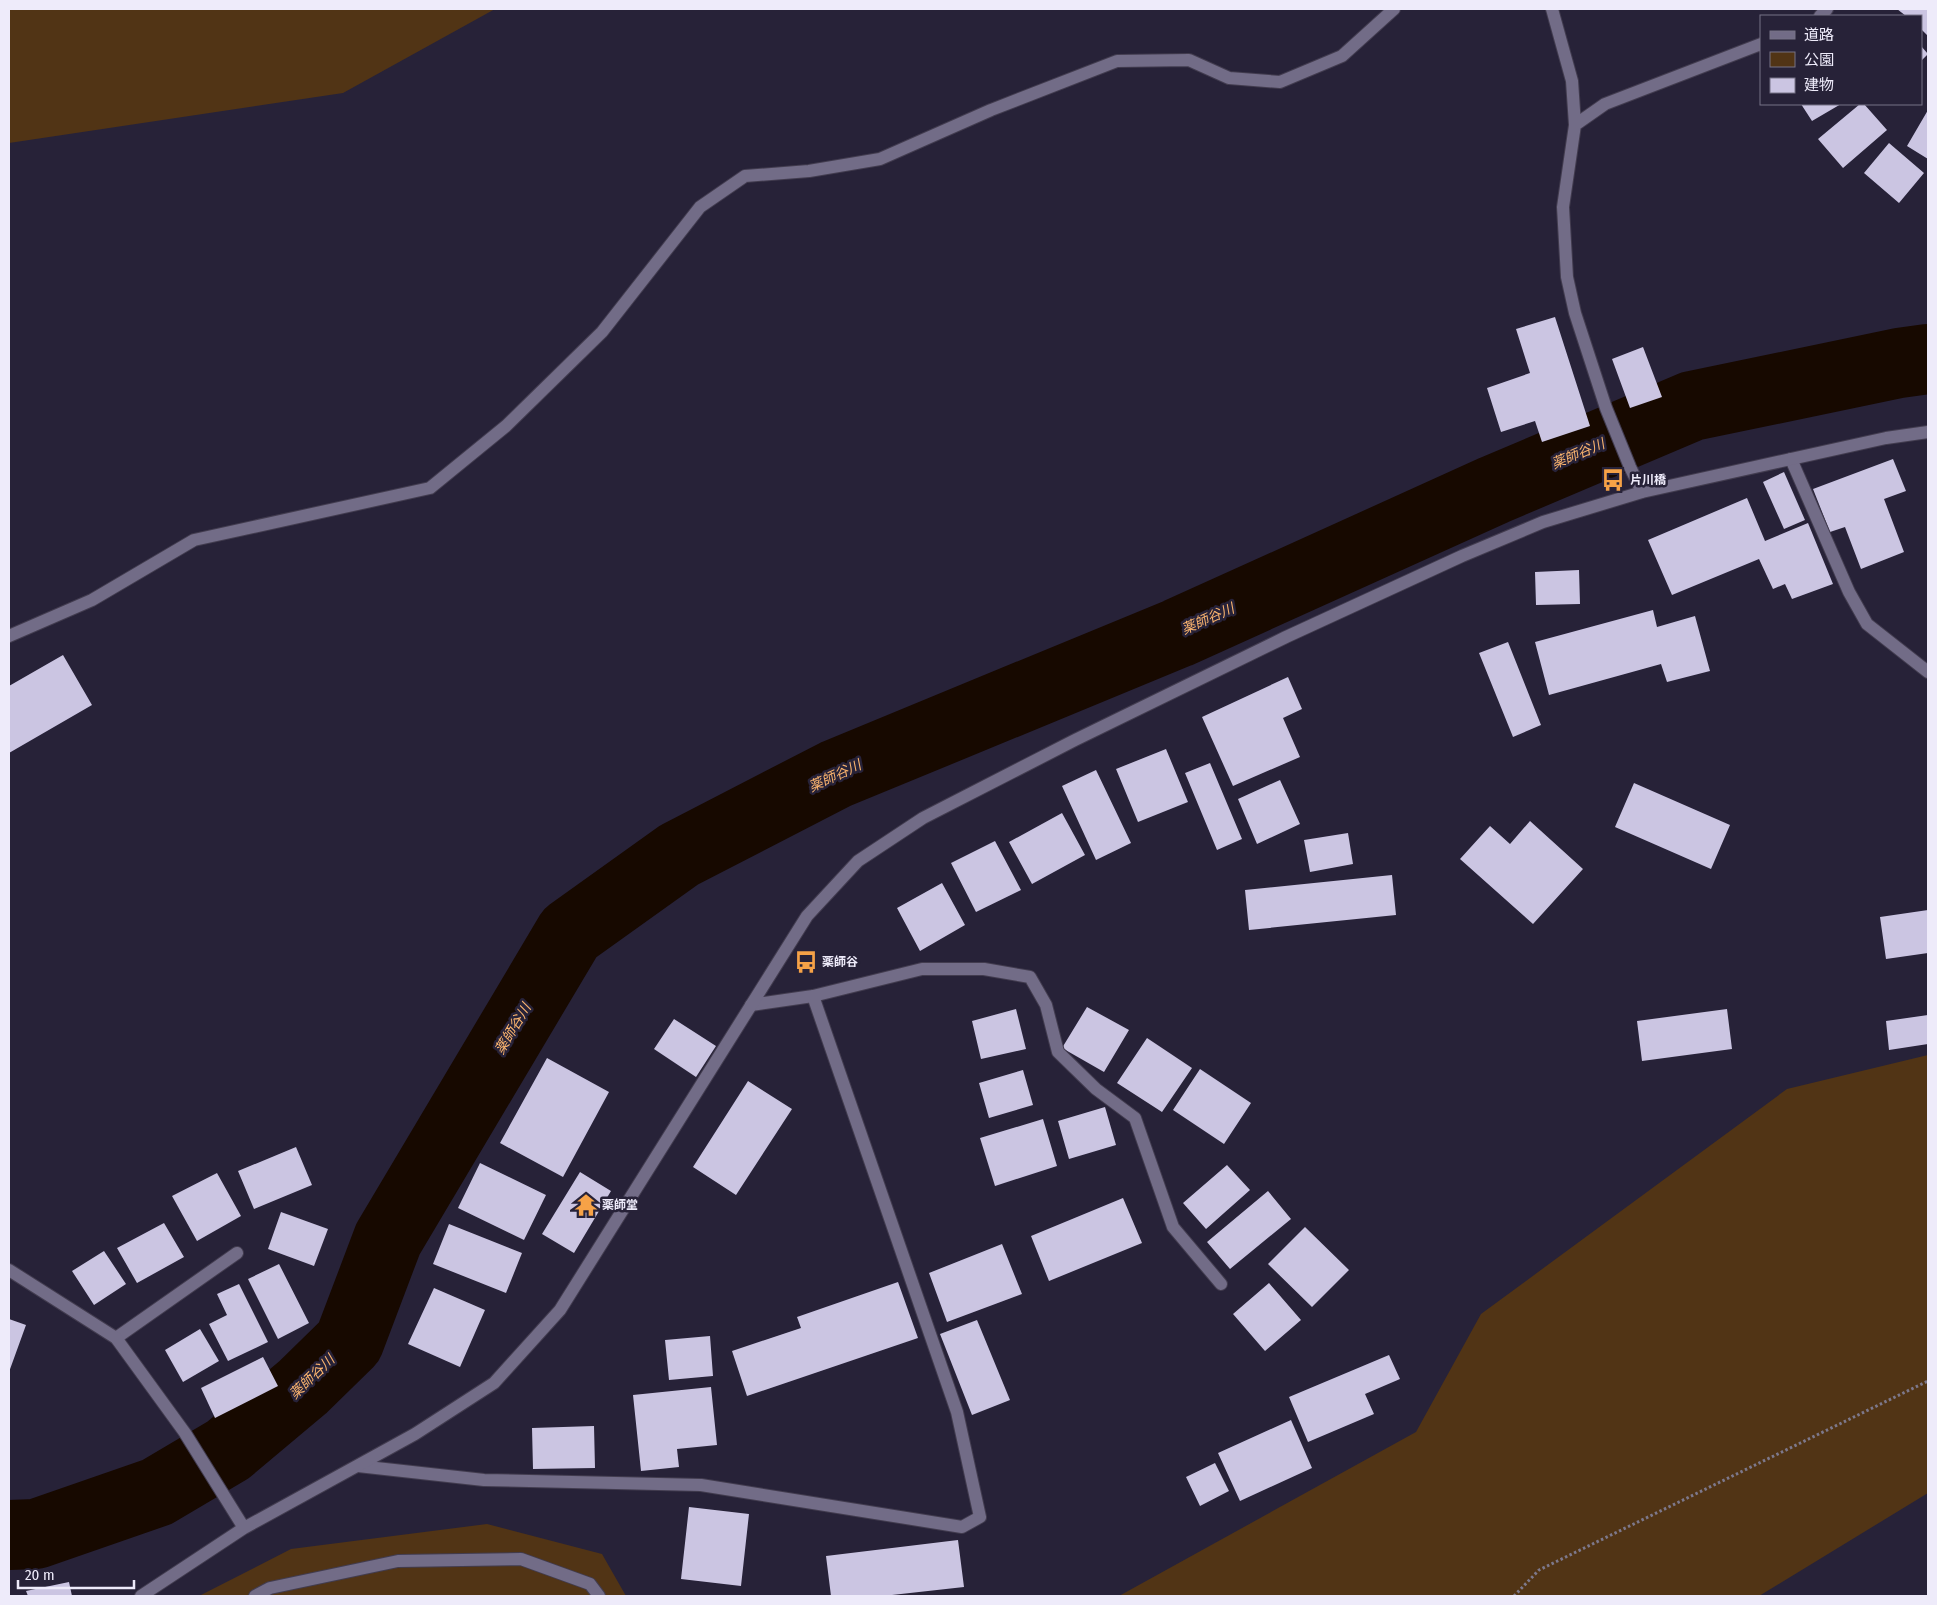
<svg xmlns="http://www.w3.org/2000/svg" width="1937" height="1605" viewBox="0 0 1937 1605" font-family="'Fira Sans Condensed','Noto Sans JP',sans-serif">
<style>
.green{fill:#513415}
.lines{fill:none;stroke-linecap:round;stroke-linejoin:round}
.river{stroke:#170900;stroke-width:70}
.building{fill:#cbc5e2}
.lane-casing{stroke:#423c4f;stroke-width:14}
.street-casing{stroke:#423c4f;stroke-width:14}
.path{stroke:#7d788b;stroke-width:3;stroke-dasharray:2.5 2.5;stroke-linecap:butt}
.lane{stroke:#726c87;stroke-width:12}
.street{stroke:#726c87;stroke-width:12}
.labels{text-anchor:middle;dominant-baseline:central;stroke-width:5;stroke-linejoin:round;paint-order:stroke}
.poi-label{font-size:12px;font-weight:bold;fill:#eeebfa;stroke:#272238;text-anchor:start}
.water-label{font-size:14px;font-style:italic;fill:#fbb46e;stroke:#272238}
</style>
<rect width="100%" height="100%" fill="#272238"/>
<path class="green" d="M9 9H495L343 93 9 143Z
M1928 1055V1493L1759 1596H1119L1416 1432 1481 1314 1787 1089Z
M487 1524 602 1554 626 1596H199L291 1549Z"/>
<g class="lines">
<path class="river" d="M9 1535 36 1534 157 1492 228 1450 303 1387 349 1342 388 1239 570 933 679 855 836 774 1178 633 1494 490 1692 406 1899 363 1928 359"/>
</g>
<path class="building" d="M1897 9H1928V36L1921 29V16H1906Z
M1921 46 1928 54 1921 61Z
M1801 104H1841L1812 121Z
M1860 104H1864L1887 130 1843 168 1818 139Z
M1928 110V159L1907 146Z
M1889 143 1924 173 1899 203 1864 173Z
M1555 317 1590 426 1542 442 1535 421 1501 432 1487 388 1530 373 1516 329Z
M1643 347 1662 397 1630 408 1612 359Z
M1893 459 1906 491 1884 499 1904 552 1861 569 1845 527 1830 532 1813 489Z
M1784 472 1805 520 1784 529 1763 482Z
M1747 498 1765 541 1808 523 1833 584 1792 599 1785 584 1773 589 1759 559 1672 595 1648 540Z
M1579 570 1580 604 1536 605 1535 572Z
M1653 610 1657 627 1695 616 1710 671 1667 682 1661 664 1549 695 1535 642Z
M1508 642 1541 725 1513 737 1479 653Z
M63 655 92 705 9 753V686Z
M1288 677 1302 709 1283 718 1300 757 1233 786 1202 717Z
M1166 749 1188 802 1138 822 1116 769Z
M1210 763 1242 839 1217 850 1185 773Z
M1096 770 1131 843 1096 860 1062 786Z
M1280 780 1300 824 1257 844 1238 799Z
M1634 783 1730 825 1711 869 1615 827Z
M1062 813 1085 855 1032 884 1009 842Z
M1530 821 1583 869 1533 924 1460 859 1490 826 1510 844Z
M1348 833 1353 864 1310 872 1304 840Z
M995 841 1021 890 976 912 951 863Z
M1392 875 1396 915 1249 930 1245 890Z
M942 883 965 925 920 951 897 908Z
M1928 910V953L1886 959 1880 917Z
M1087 1007 1129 1030 1104 1072 1062 1048Z
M1016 1009 1026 1049 981 1059 972 1021Z
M1727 1009 1732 1049 1642 1061 1637 1021Z
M1928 1015V1044L1889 1050 1886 1021Z
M674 1019 716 1046 696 1077 654 1049Z
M1147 1038 1192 1068 1162 1112 1117 1083Z
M547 1058 609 1092 563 1177 500 1143Z
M1200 1069 1251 1103 1224 1144 1173 1110Z
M1023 1070 1033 1105 989 1118 979 1083Z
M748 1081 792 1109 736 1195 693 1167Z
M1105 1107 1116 1145 1069 1159 1058 1121Z
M1043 1119 1057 1166 995 1186 980 1138Z
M296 1147 312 1185 254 1209 238 1171Z
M480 1163 546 1195 524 1240 458 1208Z
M1227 1165 1250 1190 1206 1229 1183 1203Z
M580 1172 611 1191 574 1253 542 1234Z
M217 1173 241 1216 197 1241 172 1196Z
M1268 1191 1291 1219 1230 1269 1207 1242Z
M1123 1198 1142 1243 1049 1281 1031 1236Z
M281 1212 328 1229 314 1266 268 1249Z
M164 1223 184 1257 137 1283 117 1248Z
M449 1224 522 1253 506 1293 433 1264Z
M1305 1227 1349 1270 1312 1307 1268 1264Z
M1002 1244 1022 1294 947 1322 929 1273Z
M104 1251 126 1284 94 1305 72 1271Z
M279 1264 309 1323 278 1339 248 1279Z
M898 1282 918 1338 747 1396 732 1351 801 1328 797 1317Z
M1269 1283 1301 1320 1265 1351 1233 1314Z
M239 1284 268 1342 228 1361 209 1324 227 1315 217 1294Z
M434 1288 485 1310 460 1367 408 1344Z
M9 1319 26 1325 9 1372Z
M977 1320 1010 1400 972 1415 940 1334Z
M200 1329 219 1361 183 1382 165 1350Z
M710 1336 713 1376 669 1380 665 1340Z
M1389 1355 1400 1379 1365 1394 1374 1414 1308 1442 1289 1397Z
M263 1357 278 1386 215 1418 201 1388Z
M711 1387 717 1445 677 1449 679 1467 641 1471 633 1395Z
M1291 1420 1312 1468 1240 1501 1218 1453Z
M594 1426 595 1468 533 1469 532 1428Z
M1215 1463 1229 1491 1200 1506 1186 1477Z
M689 1507 749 1514 741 1586 681 1579Z
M958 1540 964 1587 883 1596H831L826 1556Z
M69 1582 72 1596H28L26 1591Z"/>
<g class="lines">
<defs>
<path id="lane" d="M1791 459 1849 592 1867 624 1928 672
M9 636 92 600 194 540 430 488 506 426 602 332 700 207 745 176 809 171 880 159 991 110 1117 61 1189 60 1229 78 1280 82 1342 56 1394 9
M751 1005 813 996 922 969H984L1030 977 1046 1005 1058 1052 1096 1089 1135 1118 1173 1227 1221 1284
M116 1338 237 1253
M358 1466 484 1480 701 1485 962 1527 980 1517 957 1412 813 996"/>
<path id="street" d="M1552 9 1572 81 1575 125 1563 207 1567 277 1575 313 1606 408 1630 467 1642 492
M1820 16 1827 9
M1575 125 1605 104 1761 44
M9 1270 116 1338 185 1433 244 1528
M141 1596 244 1528 415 1434 494 1383 560 1310 807 916 858 861 923 818 1075 740 1286 637 1462 556 1543 522 1642 492 1886 438 1928 432
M255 1596 270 1588 398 1561 521 1559 590 1584 599 1596"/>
</defs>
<use href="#lane" class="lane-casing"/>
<use href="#street" class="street-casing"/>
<path class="path" d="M1514 1596 1539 1570 1928 1381"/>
<use href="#lane" class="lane"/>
<use href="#street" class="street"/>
</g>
<defs>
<symbol id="bus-bare" viewBox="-9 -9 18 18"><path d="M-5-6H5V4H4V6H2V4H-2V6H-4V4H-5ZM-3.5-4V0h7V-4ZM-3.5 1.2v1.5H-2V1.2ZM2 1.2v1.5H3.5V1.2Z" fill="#f6a247" stroke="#272238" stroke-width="2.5" paint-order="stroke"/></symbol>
<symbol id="temple-bare" viewBox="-9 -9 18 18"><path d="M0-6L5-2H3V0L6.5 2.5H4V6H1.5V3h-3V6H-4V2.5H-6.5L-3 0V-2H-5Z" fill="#f6a247" stroke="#272238" stroke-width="2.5" paint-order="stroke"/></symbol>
</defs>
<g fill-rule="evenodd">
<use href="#bus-bare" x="1597" y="464" width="32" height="32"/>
<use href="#bus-bare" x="790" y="946" width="32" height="32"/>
<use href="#temple-bare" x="570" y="1189" width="32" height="32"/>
</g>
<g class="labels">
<g class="poi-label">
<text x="1630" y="480">片川橋</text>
<text x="822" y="962">薬師谷</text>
<text x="602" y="1205">薬師堂</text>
</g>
<g class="water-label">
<text transform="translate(1578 454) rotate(-23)">薬師谷川</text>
<text transform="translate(1208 619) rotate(-24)">薬師谷川</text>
<text transform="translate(835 776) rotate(-25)">薬師谷川</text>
<text transform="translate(513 1029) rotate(-59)">薬師谷川</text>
<text transform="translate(312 1377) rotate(-44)">薬師谷川</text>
</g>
</g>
<rect width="1937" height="1605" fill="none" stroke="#eeebfa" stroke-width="20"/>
<rect x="1760" y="15" width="162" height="90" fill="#272238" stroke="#777286"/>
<rect x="1770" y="31" width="25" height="8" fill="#726c87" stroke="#777286"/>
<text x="1804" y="40" font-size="15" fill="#eeebfa">道路</text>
<rect x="1770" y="52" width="25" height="15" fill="#513415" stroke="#777286"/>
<text x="1804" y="65" font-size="15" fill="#eeebfa">公園</text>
<rect x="1770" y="78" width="25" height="15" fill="#cbc5e2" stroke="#777286"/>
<text x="1804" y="90" font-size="15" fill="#eeebfa">建物</text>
<path d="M18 1580v8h116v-8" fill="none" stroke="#eeebfa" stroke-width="2.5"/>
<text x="25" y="1580" font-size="15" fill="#eeebfa" stroke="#272238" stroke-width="4" paint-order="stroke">20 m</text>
</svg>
